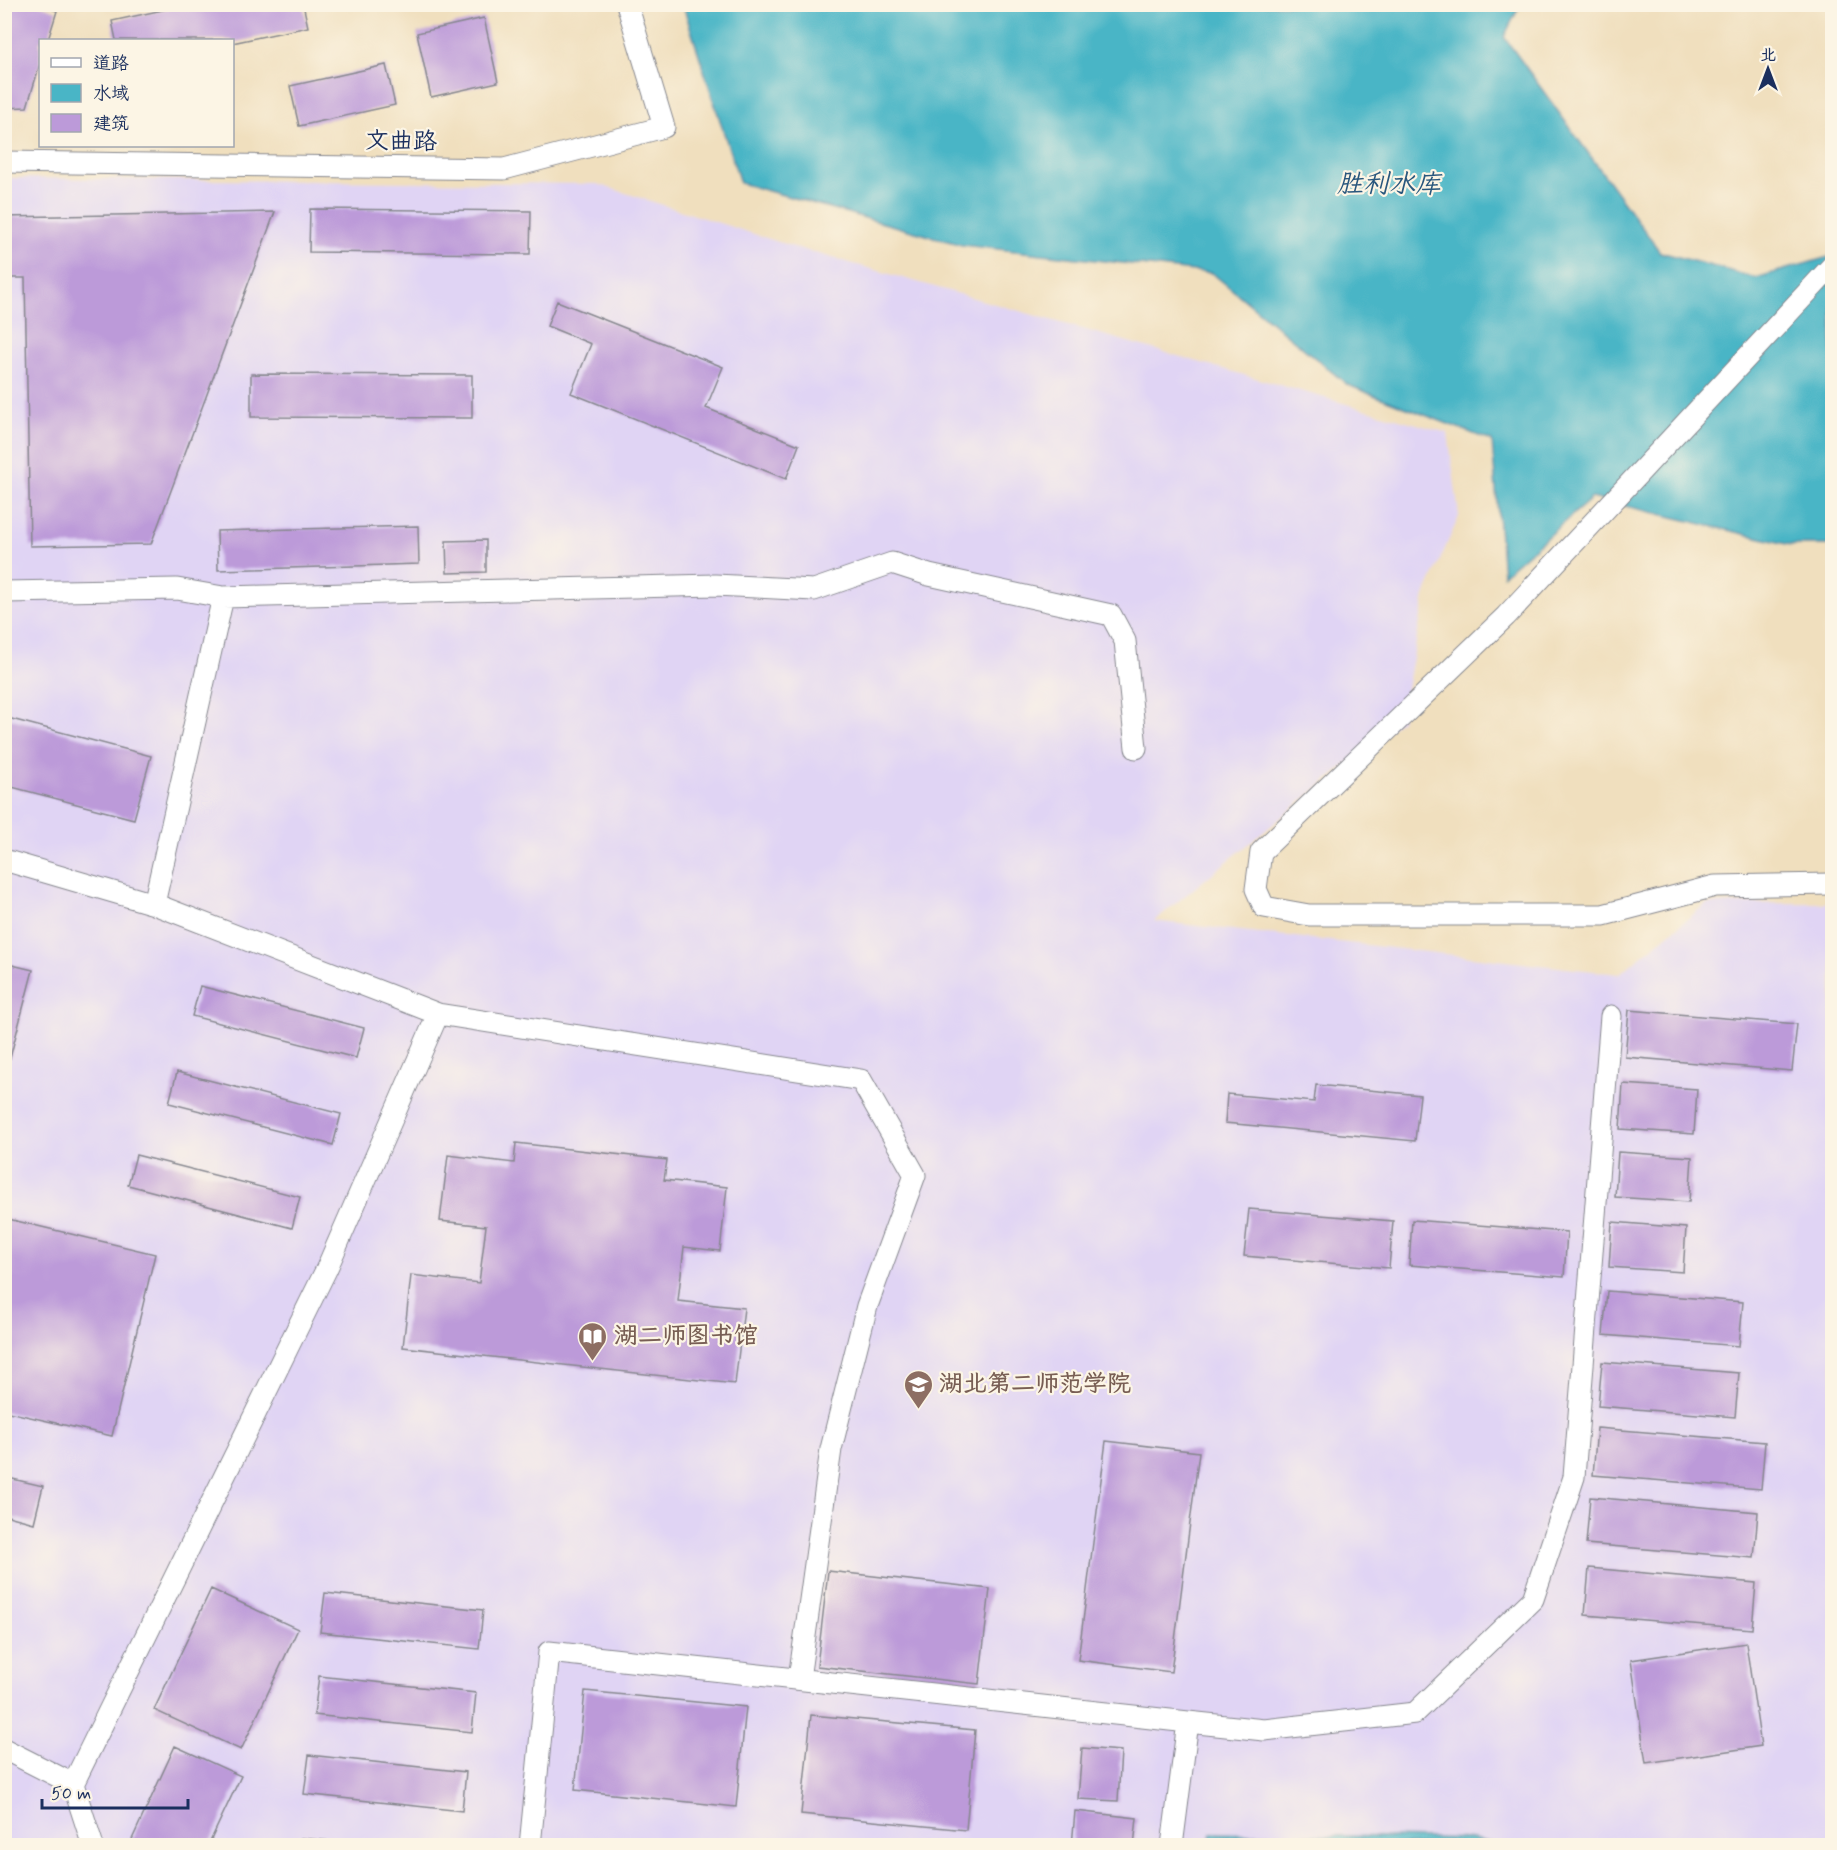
<svg xmlns="http://www.w3.org/2000/svg" width="1837" height="1850" viewBox="0 0 1837 1850" font-family="Mynerve,'LXGW WenKai TC',sans-serif">
<style>
.built{fill:#e0d4f4}
.water{fill:#49b5c6;stroke:#327292;stroke-width:1.5}
.building{fill:#bc9ad9}
.lines{fill:none;stroke-linecap:round;stroke-linejoin:round}
.minor-casing{stroke:#86878e;stroke-width:23}
.minor{stroke:#fff;stroke-width:21}
.labels{text-anchor:middle;dominant-baseline:central;stroke-width:4.5;stroke-linejoin:round;paint-order:stroke}
.street-label{font-size:24px;fill:#1b2f5e;stroke:#fcf5e5}
.education-label{font-size:24px;font-weight:bold;fill:#785e54;stroke:#fcf5e5;text-anchor:start}
.water-label{font-size:26px;font-style:italic;fill:#29577d;stroke:#fcf5e5}
</style>
<rect width="100%" height="100%" fill="#fcf5e5"/>
<filter id="ink" filterUnits="userSpaceOnUse"><feTurbulence type="fractalNoise" baseFrequency=".0167" numOctaves="2"/><feDisplacementMap in="SourceGraphic" scale="12" xChannelSelector="R" yChannelSelector="G"/><feConvolveMatrix kernelMatrix="1 2 1 2 8 2 1 2 1" color-interpolation-filters="sRGB"/></filter>
<filter id="wash" filterUnits="userSpaceOnUse"><feTurbulence type="fractalNoise" baseFrequency=".008" numOctaves="4" result="noise"/><feDisplacementMap in="SourceGraphic" scale="24" xChannelSelector="R" yChannelSelector="G"/><feGaussianBlur stdDeviation="1.35" result="paint"/><feColorMatrix in="noise" values="0 0 0 0 0 0 0 0 0 0 0 0 0 0 0 0 0 1.4 0 .05"/><feComposite in="paint" operator="in"/></filter>
<g filter="url(#wash)">
<rect width="100%" height="100%" fill="#f0dfbe"/>
<path class="built" d="M5 178 597 184 794 247 1448 433 1459 516 1425 595 1401 720 1154 921 1619 974 1706 904 1832 903V1845L5 1846Z"/>
<path class="water" d="M683 5H1520L1504 37 1660 252 1756 278 1832 256V545H1791L1592 498 1503 575 1492 441 1348 385 1212 273 962 245 740 183Z
M1212 1833 1473 1839 1500 1845H1210Z"/>
<g id="blocks">
<path class="building" d="M12 4H37L57 11 48 40H40V64L27 107 4 108V28Z
M190 4H303L308 27 232 43V40H116L112 21Z
M484 18 498 82 431 97 417 33Z
M386 65 395 105 299 126 290 86Z
M310 209 531 211 530 254 309 252Z
M275 212 151 544 30 546 25 278H4V217Z
M557 301 723 367 706 408 799 445 786 479 571 393 591 344 547 326Z
M251 374 472 375V418L251 417Z
M418 526 419 564 218 570 217 531Z
M486 540V572L447 573 446 541Z
M4 717 151 756 134 819 4 785Z
M4 963 33 970 10 1058 4 1056Z
M200 986 364 1028 356 1058 192 1016Z
M1629 1010 1797 1024 1792 1071 1625 1057Z
M177 1072 341 1114 333 1145 169 1103Z
M1623 1084 1697 1089 1694 1134 1620 1129Z
M1316 1085 1420 1095 1415 1141 1225 1123 1227 1094 1314 1102Z
M516 1143 667 1160 664 1180 727 1187 720 1251 684 1247 678 1301 744 1308 735 1384 403 1347 411 1275 479 1283 486 1226 440 1221 448 1155 514 1163Z
M1618 1152 1692 1157 1689 1202 1615 1197Z
M136 1155 300 1197 292 1228 128 1185Z
M1249 1209 1393 1221 1389 1268 1244 1256Z
M4 1218 155 1254 112 1436 4 1411Z
M1412 1220 1567 1232 1564 1277 1409 1265Z
M1612 1222 1686 1228 1683 1272 1609 1267Z
M1607 1291 1743 1302 1739 1346 1603 1335Z
M1602 1362 1739 1373 1735 1417 1598 1406Z
M1597 1428 1765 1442 1761 1489 1593 1475Z
M1106 1441 1199 1452 1171 1672 1078 1660Z
M4 1477 43 1486 34 1523 4 1515Z
M1590 1497 1758 1512 1754 1558 1586 1544Z
M1589 1568 1756 1583 1752 1629 1585 1615Z
M828 1571 990 1589 979 1684 817 1666Z
M211 1589 298 1629 241 1750 154 1710Z
M325 1593 483 1610 479 1649 320 1632Z
M1746 1643 1761 1746 1646 1763 1631 1660Z
M319 1676 476 1693 472 1732 314 1715Z
M585 1691 746 1707 736 1807 575 1790Z
M811 1715 975 1730 966 1830 801 1814Z
M175 1746 241 1776 208 1846H129Z
M1082 1748 1121 1751 1118 1801 1078 1799Z
M309 1755 466 1772 462 1811 304 1794Z
M1075 1811 1137 1818 1134 1846H1072Z
M301 1838 360 1844V1846H300Z
M570 1841 608 1844 607 1846H569Z"/>
</g>
</g>
<g filter="url(#ink)">
<use href="#blocks" fill-opacity="0" stroke="#86878e" stroke-width="1.5"/>
<g class="lines">
<defs>
<path id="minor" d="M4 162 504 169 664 127 627 4
M1832 266 1506 616 1261 852 1256 889 1264 907 1309 915H1603L1715 886 1832 884
M4 592 177 589 223 597 154 904 438 1014 327 1268 73 1784
M223 597 715 585 814 590 892 563 929 575 1111 615 1125 641 1136 748
M4 860 154 904
M438 1014 861 1080 915 1175 867 1306 831 1449 799 1679
M1188 1722 1264 1730 1415 1713 1533 1599 1574 1477 1611 1016
M4 1749 73 1784 93 1846
M530 1846 549 1652 1188 1722 1172 1846"/>
</defs>
<use href="#minor" class="minor-casing"/>
<use href="#minor" class="minor"/>
</g>
</g>
<defs>
<symbol id="library-pin" viewBox="-11 -11 22 30"><path d="M0 17L-7.5 6A9.5 9.5 0 1 1 7.5 6Z" fill="#8d6e63" stroke="#fcf5e5"/><path d="M-6-4Q-3-5.5-.7-3.5V5Q-3 3-6 4ZM6-4Q3-5.5 .7-3.5V5Q3 3 6 4Z" fill="#fff"/></symbol>
<symbol id="university-pin" viewBox="-11 -11 22 30"><path d="M0 17L-7.5 6A9.5 9.5 0 1 1 7.5 6Z" fill="#8d6e63" stroke="#fcf5e5"/><path d="M0-5L7-2L0 1L-7-2ZM-4 1L0 2.5L4 1V4Q0 6-4 4Z" fill="#fff"/></symbol>
</defs>
<g fill-rule="evenodd">
<use href="#library-pin" x="576" y="1320" width="33" height="45"/>
<use href="#university-pin" x="902" y="1368" width="33" height="45"/>
</g>
<g class="labels">
<g class="street-label">
<text transform="translate(401 142) rotate(1)">文曲路</text>
</g>
<g class="education-label">
<text x="614" y="1336">湖二师图书馆</text>
<text x="939" y="1384">湖北第二师范学院</text>
</g>
<g class="water-label">
<text x="1389" y="185">胜利水库</text>
</g>
</g>
<rect width="1837" height="1850" fill="none" stroke="#fcf5e5" stroke-width="24"/>
<rect x="39" y="39" width="195" height="108" fill="#fcf5e5" stroke="#a2a6af" stroke-width="1.5"/>
<rect x="51" y="58" width="30" height="9" fill="#ffffff" stroke="#a2a6af" stroke-width="1.5"/>
<text x="93" y="69" font-size="18" fill="#1b2f5e">道路</text>
<rect x="51" y="84" width="30" height="18" fill="#49b5c6" stroke="#a2a6af" stroke-width="1.5"/>
<text x="93" y="99" font-size="18" fill="#1b2f5e">水域</text>
<rect x="51" y="114" width="30" height="18" fill="#bc9ad9" stroke="#a2a6af" stroke-width="1.5"/>
<text x="93" y="129" font-size="18" fill="#1b2f5e">建筑</text>
<g transform="translate(1768 69)" stroke="#fcf5e5" stroke-width="4.5" paint-order="stroke">
<path d="M0-4.5L10 22L0 15L-10 22Z" fill="#1b2f5e"/>
<text y="-9" font-size="16" font-weight="bold" text-anchor="middle" fill="#1b2f5e">北</text>
</g>
<path d="M42 1799v9h146v-9" fill="none" stroke="#1b2f5e" stroke-width="3"/>
<text x="51" y="1799" font-size="18" fill="#1b2f5e" stroke="#fcf5e5" stroke-width="4.5" paint-order="stroke">50 m</text>
</svg>
